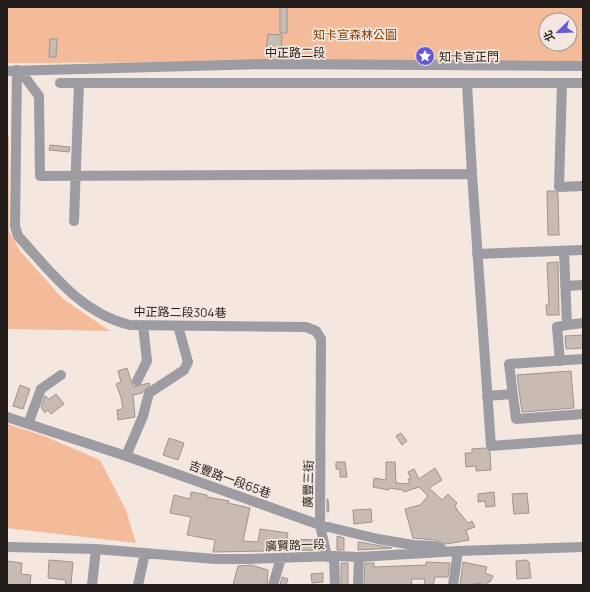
<svg xmlns="http://www.w3.org/2000/svg" width="590" height="592" viewBox="0 0 590 592" font-family="Manrope,'Noto Sans TC',sans-serif">
<style>
.green{fill:#f3bb99;fill-rule:evenodd}
.building{fill:#c8bbb3;stroke:#a0938c}
.lines{fill:none;stroke-linecap:round;stroke-linejoin:round}
.minor{stroke:#9c9ca2;stroke-width:10}
.labels{text-anchor:middle;dominant-baseline:central;stroke-width:3.5;stroke-linejoin:round;paint-order:stroke}
.park-label{font-size:12px;fill:#864000;stroke:#f4e7df}
.street-label{font-size:12px;fill:#231e1b;stroke:#f4e7df}
.poi-label{font-size:12px;fill:#231e1b;stroke:#f4e7df;text-anchor:start}
</style>
<rect width="100%" height="100%" fill="#f4e7df"/>
<path class="green" d="M7 7H583V61L7 63ZM546 20H570V44H546Z
M7 136H9V231L20 251 63 299 110 331 7 329Z
M7 424 44 436 100 460 126 510 136 543 7 528Z"/>
<path class="building" d="M280 7H287V33H280Z
M268 34 282 35 281 50 266 49Z
M50 39H57L56 57H49Z
M50 145 70 147 69 152 49 150Z
M547 191H554L558 193 559 235H548Z
M558 262 559 315H547L546 305H549L547 263Z
M583 335V348L566 349 565 336Z
M127 368 133 387 149 383 150 385 142 393 133 395 135 417 118 420 117 410 123 409 121 397 116 384 121 382 118 371Z
M571 371 574 408 522 412 517 375Z
M20 385 30 389 23 409 13 406Z
M56 394 64 404 51 414 48 410 45 413 41 407 45 396 49 399Z
M401 433 407 441 402 445 396 436Z
M169 438 184 443 178 460 163 455Z
M485 448 490 452 491 470 476 471V466L466 467 465 453H472V449Z
M336 462H345L347 477H340V469H336Z
M386 462H395L396 483 410 484 408 479H411L408 472 414 469 419 479 435 468 442 480 429 488 442 500 448 494 457 503 455 506 458 511 468 523 472 521 475 527 466 530 469 540 446 544 436 540 413 538 405 509 420 505 428 496 419 487 404 492 403 490 389 488V490L373 487 374 478 386 480Z
M191 492 207 495V497L229 501 228 503 250 508 243 541 258 542 260 529 288 533 287 539 317 540 319 550 213 552 215 540 187 535 191 517 170 513 174 495 190 499Z
M494 492 495 506 486 507 485 501 478 502V494Z
M527 493 529 513 514 514 512 494Z
M327 499H328L329 512H327Z
M371 509 372 522 354 524 353 510Z
M337 536 344 538V550H337Z
M358 542 365 543 392 548 358 550Z
M49 560 73 562 71 585H65L66 580 48 578Z
M526 560 529 562 531 578 517 579 516 561Z
M7 561 22 563 21 574 31 575 30 585H7Z
M426 562 450 563 448 577H435L433 585H424L425 579H411L412 585H364L365 563H374V567L426 565Z
M463 562 487 567 485 573 493 576 490 582 489 581 487 585 475 583 474 585H460Z
M341 563H348V585H341Z
M251 565 268 570 267 585H233L238 566Z
M323 573V582L312 583 311 574Z
M282 577 288 579 286 585H280Z"/>
<g class="lines">
<path class="minor" d="M17 70 27 80 39 96 40 176 472 174 491 446 583 439
M17 70 15 226 18 236C51 272 80 313 130 325L306 327 316 331 321 339 320 525 327 557
M7 71 264 64 583 66
M60 83H583
M562 83 559 187 583 186
M467 84 472 174
M74 221 79 83
M477 254 583 250
M565 286 583 285
M567 325 583 323
M583 359 509 364 516 419 583 414
M560 361 557 327 567 325 564 251
M137 381 147 361 143 325
M487 396 513 394
M7 417 126 456 320 525 378 539 413 545 435 546 441 548
M28 424 41 389 61 375
M126 456 143 416 149 393 184 370 188 362 178 326
M7 547 96 549 215 559H247L334 556 359 557 458 551 583 547
M334 556 335 585
M92 585 96 549
M138 585 145 553
M273 585 281 558
M358 585 359 557
M453 585 458 551"/>
</g>
<defs>
<symbol id="sight-disc" viewBox="-11 -11 22 22"><circle r="9.5" fill="#645bd4" stroke="#f4e7df"/><path d="M0-6L1.8-2.2L6-1.7L2.9 1.2L3.7 5.4L0 3.3L-3.7 5.4L-2.9 1.2L-6-1.7L-1.8-2.2Z" fill="#fff"/></symbol>
</defs>
<g fill-rule="evenodd">
<use href="#sight-disc" x="414" y="45" width="22" height="22"/>
</g>
<g class="labels">
<g class="park-label">
<text x="355" y="34">知卡宣森林公園</text>
</g>
<g class="street-label">
<text x="295" y="52">中正路二段</text>
<text transform="translate(180 312) rotate(1)">中正路二段304巷</text>
<text transform="translate(230 479) rotate(20)">吉豐路一段65巷</text>
<text transform="translate(308 484) rotate(-89)">廣豐三街</text>
<text transform="translate(295 545) rotate(-2)">廣賢路一段</text>
</g>
<g class="poi-label">
<text x="439" y="56">知卡宣正門</text>
</g>
</g>
<rect width="590" height="592" fill="none" stroke="#231e1b" stroke-width="16"/>
<g transform="translate(558 32) rotate(247)"><circle r="19" fill="#f4e7df" stroke="#a09791"/>
<path d="M0-3L7 15L0 10L-7 15Z" fill="#645bd4"/>
<text y="-6" font-size="11" font-weight="bold" text-anchor="middle" fill="#231e1b">北</text>
</g>
</svg>
